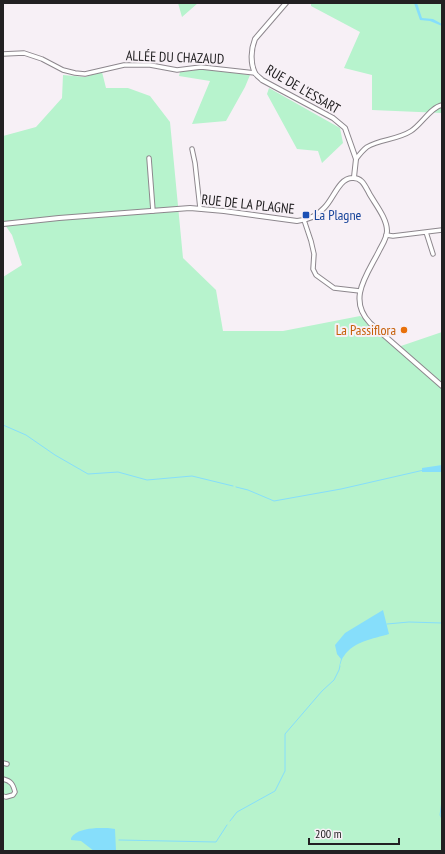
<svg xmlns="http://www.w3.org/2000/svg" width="445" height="854" viewBox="0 0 445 854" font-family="'PT Sans Narrow',sans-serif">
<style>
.green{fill:#b7f3cd}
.water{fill:#86defb}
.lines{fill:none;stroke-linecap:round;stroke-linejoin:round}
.stream{stroke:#86defb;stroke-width:1}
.minor-casing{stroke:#8d878d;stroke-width:5.5}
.tertiary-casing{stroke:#8d878d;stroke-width:6}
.minor{stroke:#fff;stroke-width:3.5}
.tertiary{stroke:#fff;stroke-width:4}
.transit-dot{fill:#1a4fb4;stroke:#f7f0f6;stroke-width:1.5}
.food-dot{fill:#e8710a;stroke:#f7f0f6;stroke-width:1.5}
.labels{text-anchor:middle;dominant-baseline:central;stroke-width:4;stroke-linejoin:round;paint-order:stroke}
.street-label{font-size:14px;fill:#222022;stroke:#f7f0f6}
.transit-label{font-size:14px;fill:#164399;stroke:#f7f0f6;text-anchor:start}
.food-label{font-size:14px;fill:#c56008;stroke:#f7f0f6;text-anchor:end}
</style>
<rect width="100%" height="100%" fill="#f7f0f6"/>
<path class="green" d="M178 3H198L182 17Z
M311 3H442V113L372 110V75L344 68 360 32 311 6Z
M202 69 250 75 245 87 226 121 192 124 210 81 179 76 180 72Z
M102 72 106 88H128L150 96 170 122 183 258 216 290 223 331H283L360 316 398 347 442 332V851H3V277L22 265 12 235 3 222V136L36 127 62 98 63 75 85 77Z
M269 88 340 128 343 143 322 163 318 151 297 149 267 94Z"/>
<path class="water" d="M414 3H417L422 18 433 19 442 24V26L430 21 420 20Z
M442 465V472H422V468Z
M383 610 389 634C373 639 354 641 344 656 341 659 341 665 339 667L341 659 337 654 335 645 345 633Z
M96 828H108L115 829 116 851H94L81 841 71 840V838C76 830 87 829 96 828Z"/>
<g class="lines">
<path class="stream" d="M3 425 26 435 55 455 88 474 118 472 147 480 192 476 233 486
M236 487 248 490 274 501 341 489 424 470
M387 624 409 622 442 623
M442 801 440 815 442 819
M230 821 237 812 275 791 285 771V734L322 691 334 680 339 670 340 666
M119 840 216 842 227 825"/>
<defs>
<path id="minor" d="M3 54 24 53 42 59 63 70 75 73 85 74 124 65H150L177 70 201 67 255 73
M192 149 195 163 200 208
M149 158 153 211
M356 159C359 155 363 150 367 147 380 139 397 140 411 131 421 125 431 107 442 105
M304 220 311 241 314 254 313 269 316 275 334 288 360 291
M426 232 433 254
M386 235 393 236 442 230
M3 763 7 764
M3 779C11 781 13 784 15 792L13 795 6 797 3 796"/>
<path id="tertiary" d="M286 3 255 39C251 49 250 63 255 73 256 75 260 78 262 80L333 118 345 128 356 159 354 177
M3 224 59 218 190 208 224 211 297 221C307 220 317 216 324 208 333 200 339 178 352 178 362 177 365 186 369 193 375 204 387 218 387 231 387 238 382 245 379 251 367 275 347 299 370 323L442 386"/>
</defs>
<use href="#minor" class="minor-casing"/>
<use href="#tertiary" class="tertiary-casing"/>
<use href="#minor" class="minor"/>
<use href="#tertiary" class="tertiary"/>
</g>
<rect class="transit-dot" x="302" y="211" width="8" height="8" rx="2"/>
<circle class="food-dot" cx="404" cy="330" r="4"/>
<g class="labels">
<g class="street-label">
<text transform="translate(175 57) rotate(2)">ALLÉE DU CHAZAUD</text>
<text transform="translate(303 89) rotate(30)">RUE DE L'ESSART</text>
<text transform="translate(248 204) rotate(6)">RUE DE LA PLAGNE</text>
</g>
<g class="transit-label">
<text x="314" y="215">La Plagne</text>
</g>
<g class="food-label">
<text x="396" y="330">La Passiflora</text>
</g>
</g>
<rect width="445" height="854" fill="none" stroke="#222022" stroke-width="8"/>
<path d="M309 838v6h90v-6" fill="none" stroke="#222022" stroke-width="2"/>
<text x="315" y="838" font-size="12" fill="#222022" stroke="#f7f0f6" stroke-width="3" paint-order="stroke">200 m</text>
</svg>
